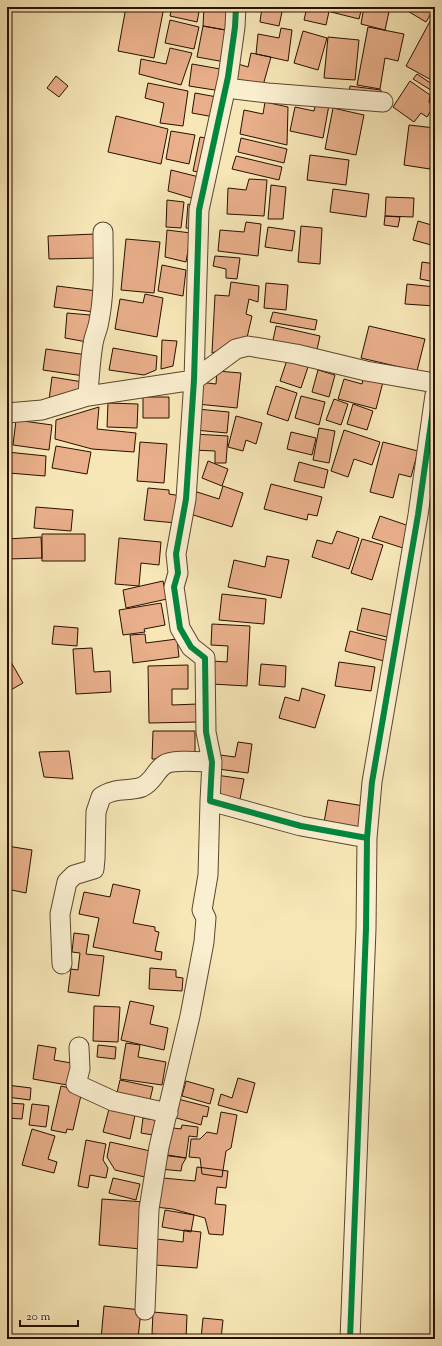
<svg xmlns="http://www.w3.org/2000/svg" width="442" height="1346" viewBox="0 0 442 1346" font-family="'Sorts Mill Goudy',serif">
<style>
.building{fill:#e8af8a;stroke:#290f00}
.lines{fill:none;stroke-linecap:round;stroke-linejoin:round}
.street-casing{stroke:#5c452e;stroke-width:21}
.street{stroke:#faefd0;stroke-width:19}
.cycleway-casing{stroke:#faefd0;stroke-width:8}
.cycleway{stroke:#00873e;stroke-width:6}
</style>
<rect width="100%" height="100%" fill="#f7e7b7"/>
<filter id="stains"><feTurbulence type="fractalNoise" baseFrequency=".005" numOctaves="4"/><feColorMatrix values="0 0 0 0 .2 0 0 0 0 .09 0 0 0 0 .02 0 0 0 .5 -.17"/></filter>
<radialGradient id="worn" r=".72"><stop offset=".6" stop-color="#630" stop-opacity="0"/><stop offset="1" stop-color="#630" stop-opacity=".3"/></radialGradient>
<path class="building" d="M126 7H164L154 58 118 51Z
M172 7H200L197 22 170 16Z
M204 7H222L232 9 231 31 203 26Z
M262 7H283L279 26 260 22Z
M307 7H330L326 25 304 20Z
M332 7H362L359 19 331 12Z
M364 7H390L385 30 361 24Z
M408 7H435L426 22 406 10Z
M435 12V82L406 66Z
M170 20 199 27 194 49 165 43Z
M203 26 231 31 225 62 197 57Z
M368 27 404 34 398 61 385 58 380 89 357 85Z
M281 28 292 30 288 61 256 54 258 34 279 38Z
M303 31 327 38 318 70 294 63Z
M328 37 359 40 355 80 324 78Z
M170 48 192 53 181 85 139 74 141 59 166 64Z
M251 53 271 57 262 89 233 82 238 64 248 67Z
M192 64 226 70 221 91 189 86Z
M417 74 435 86 434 92 413 79Z
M56 76 68 86 59 97 47 88Z
M410 81 430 95 429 102 433 107 427 117 421 113 414 122 393 107Z
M148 83 188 91 183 126 160 123 164 103 145 98Z
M350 86 381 90V100L348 98Z
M195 93 217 97 214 117 192 113Z
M265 102 288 107 287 145 240 134 244 110 263 114Z
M316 102 329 105 323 138 290 131 295 107 314 111Z
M333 108 364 115 356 155 325 149Z
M116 116 168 129 161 164 108 152Z
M409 125 435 128V155H432L430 169 404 165Z
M171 131 195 135 189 164 166 159Z
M200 137 211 139 203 173 193 171Z
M241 138 287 149 284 163 238 152Z
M310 155 349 160 346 185 307 180Z
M236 156 282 167 279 180 232 169Z
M171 170 203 178 198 200 168 191Z
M249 179 267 180 264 216 227 214 228 188 246 190Z
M271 185 286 187 283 219H268Z
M333 189 369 194 366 217 330 212Z
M386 197 414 198 413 217 385 216Z
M167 200 184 202 181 228 166 227Z
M188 204 196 206 193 229 186 228Z
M385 216 400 217 398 227 384 225Z
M418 221 435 226V246L413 240Z
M246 222 261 224 258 256 218 251 220 230 244 232Z
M301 226 322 228 320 264 298 262Z
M268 227 295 231 292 251 265 247Z
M167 230 191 233 186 262 165 257Z
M95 234 96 258 49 259 48 236Z
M126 239 160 242 154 293 121 290Z
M215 256 240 258 237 279 226 278V269L213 266Z
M422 262 435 264V282L420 279Z
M162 265 186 270 183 296 158 291Z
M231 282 259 286 258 302 249 299 246 314 252 316 246 342 212 353 215 295 229 296Z
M266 283 288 285 286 310 264 308Z
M407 284 435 287V306L405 304Z
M57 286 97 291 95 312 54 307Z
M145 294 163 298 157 337 115 329 120 299 143 303Z
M273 312 317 320 315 330 270 322Z
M67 313 90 315 87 342 65 338Z
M276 326 320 336 316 354 272 345Z
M369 326 425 339 417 371 361 358Z
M162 340 177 341 173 366 161 369Z
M113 348 157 356 156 370 144 375 109 370Z
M46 349 87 355 84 376 43 370Z
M287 360 308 367 301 388 280 381Z
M318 370 335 375 329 397 312 392Z
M217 371 241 373 237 408 197 404 199 382 216 384Z
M365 372 384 378 376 409 338 399 344 379 362 384Z
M52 377 83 382 82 392 49 400Z
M276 386 297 393 288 421 267 414Z
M301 396 325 402 319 425 295 418Z
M143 397H169V418H143Z
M334 399 348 404 341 425 326 420Z
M108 403 138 404 137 428 107 427Z
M353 404 373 411 367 430 347 424Z
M99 407 97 429 136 433 134 452 92 449 55 439 56 420Z
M197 409 229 412 227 433 195 430Z
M236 416 262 423 256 444 246 440 243 451 228 447Z
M16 420 52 425 49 450 13 445Z
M319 428 335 431 329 463 313 460Z
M344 430 380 442 372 465 354 459 348 477 331 471Z
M291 432 316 438 312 455 287 449Z
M194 434 228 436 226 463H215V451L193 450Z
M140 442 167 444 164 483 137 481Z
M383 442 418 451 411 477 399 474 393 498 370 492Z
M56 446 91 452 87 474 52 468Z
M7 452 46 456 45 476 9 473 7 483Z
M208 461 228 469 222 486 202 478Z
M299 462 328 470 324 488 294 481Z
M271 484 322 497 317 516 308 514 307 520 264 509Z
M223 486 243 493 232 527 187 513 194 491 219 499Z
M148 488 169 490V494L181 496 176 523 144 520Z
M36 507 73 510 71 531 34 528Z
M380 516 412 527 406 549 372 538Z
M337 531 359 538 349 569 312 557 317 540 332 544Z
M42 534H85V561H42Z
M41 537 42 558 7 559V539Z
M119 538 161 542 159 565 141 563 139 586 115 584Z
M362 539 383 545 372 580 351 573Z
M267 556 289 560 281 598 228 587 234 560 265 567Z
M163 581 167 599 126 608 123 590Z
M222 594 266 599 264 624 219 620Z
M161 603 165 625 144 629 145 632 123 635 119 610Z
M362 608 392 615 387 637 357 630Z
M212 624 250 626 247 686 211 684 212 661 227 662 228 646 211 645Z
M54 626 78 628 77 646 52 644Z
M350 631 389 641 384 661 345 651Z
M145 634 146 643 177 639 179 657 133 663 130 635Z
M92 648 94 672 110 671 111 692 76 694 73 649Z
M7 655 23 683 7 692Z
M339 662 375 667 371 691 335 686Z
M261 664 286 666 285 687 259 685Z
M188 665V689H172V705L198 704V722L149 723 148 666Z
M302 688 325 695 315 728 279 718 285 697 299 701Z
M153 731H195V759H152Z
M238 742 252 744 248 773 218 769 220 755 235 757Z
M69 751 73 779 44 777 39 752Z
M216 775 244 779 239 804 212 799Z
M328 800 364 806 360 827 323 828Z
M7 846 32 850 26 893 7 889Z
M113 884 140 890 133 923 155 927V931L159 932 155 951 162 952 161 960 93 947 99 918 79 914 84 892 110 897Z
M74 933 89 935 86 954 104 956 99 996 68 992 71 969 78 970 80 953 72 952Z
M150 968 176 970V977L183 978 182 991 149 989Z
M130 1001 154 1006 150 1024 168 1028 164 1050 121 1040Z
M94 1006 120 1007 118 1042 93 1041Z
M126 1043 140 1045 138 1057 166 1062 162 1085 120 1079Z
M38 1045 56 1048 54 1060 77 1064 73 1086 33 1079Z
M98 1045 116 1047 115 1059 97 1057Z
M238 1078 255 1083 247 1113 218 1105 221 1094 232 1098Z
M120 1080 153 1087 149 1104 116 1097Z
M186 1081 214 1089 210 1104 182 1096Z
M7 1085 31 1088 30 1100 7 1097Z
M61 1086 82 1091 73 1130 67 1129 66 1133 51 1130Z
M178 1099 209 1107 207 1117 203 1116 201 1125 173 1117Z
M7 1103 24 1104 22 1119 7 1118Z
M32 1104 49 1106 46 1127 29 1125Z
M109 1109 135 1115 130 1139 103 1132Z
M221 1112 237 1115 231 1148 226 1151 222 1177 202 1174 200 1158 189 1157 191 1139H200L207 1132 217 1134Z
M143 1118 161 1121 159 1136 141 1133Z
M182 1125 198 1127 197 1137 189 1136 186 1158 162 1154 166 1127 181 1129Z
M32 1129 55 1136 48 1159 57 1162 54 1173 22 1165Z
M86 1140 106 1144 103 1160 108 1168 106 1178 90 1175 88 1188 78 1186Z
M110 1142 155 1152 149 1178 115 1170 107 1157Z
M161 1155 186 1158 182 1165 181 1171 160 1169Z
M197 1167 228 1171 226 1188 217 1187 215 1204 226 1205 223 1235 209 1234 205 1218 173 1209 155 1207 163 1178 195 1181Z
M113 1178 140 1184 136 1200 109 1193Z
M102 1199 145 1202 141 1249 99 1245Z
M165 1210 194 1215 191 1232 162 1227Z
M184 1230 201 1232 197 1268 155 1265 157 1239 183 1242Z
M104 1306 141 1310 138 1339H101Z
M153 1312 187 1315 186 1339H172V1336L152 1334Z
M203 1318 223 1320 221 1339H201Z"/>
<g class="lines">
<defs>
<path id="street" d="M236 7 235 27 228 77 199 210 194 380 186 499 176 554 178 573 174 587 180 628 191 647 205 658 206 732 212 762 210 801 301 826 367 838
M226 88 268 93 383 102
M88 396C89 379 90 362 93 344 94 336 98 329 99 321 105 292 103 261 103 232
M7 413 42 410 88 396 194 380 236 349 248 346 296 354 366 371 435 383
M62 964 60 914 67 882 74 875 94 869 95 859 96 812 101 797C115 787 128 792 142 787 153 782 156 770 164 765 172 759 202 762 212 762
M79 1047 80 1069 76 1084 113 1101 168 1113
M145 1310 149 1209 159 1147 190 1016 204 942 206 918 202 910 208 875 210 801
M350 1339 366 929 367 838 372 782 418 515 435 395"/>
</defs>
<use href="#street" class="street-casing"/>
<use href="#street" class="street"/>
<defs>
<path id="cycleway" d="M236 7 235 27 228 77 199 210 194 380 186 499 176 554 178 573 174 587 180 628 191 647 205 658 206 732 212 762 210 801 301 826 367 838
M350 1339 366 929 367 838 372 782 418 515 435 395"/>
</defs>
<use href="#cycleway" class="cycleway-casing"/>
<use href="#cycleway" class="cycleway"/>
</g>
<rect width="442" height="1346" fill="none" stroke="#f7e7b7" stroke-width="24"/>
<rect x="8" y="8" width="426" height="1330" fill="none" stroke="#290f00" stroke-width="2"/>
<rect x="12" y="12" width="418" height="1322" fill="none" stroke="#290f00"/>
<path d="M20 1320v6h58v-6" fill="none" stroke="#290f00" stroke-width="2"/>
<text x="26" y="1320" font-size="12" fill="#290f00" stroke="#faefd0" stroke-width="3" paint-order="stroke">20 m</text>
<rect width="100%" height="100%" filter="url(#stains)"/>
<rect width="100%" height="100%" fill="url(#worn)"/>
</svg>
